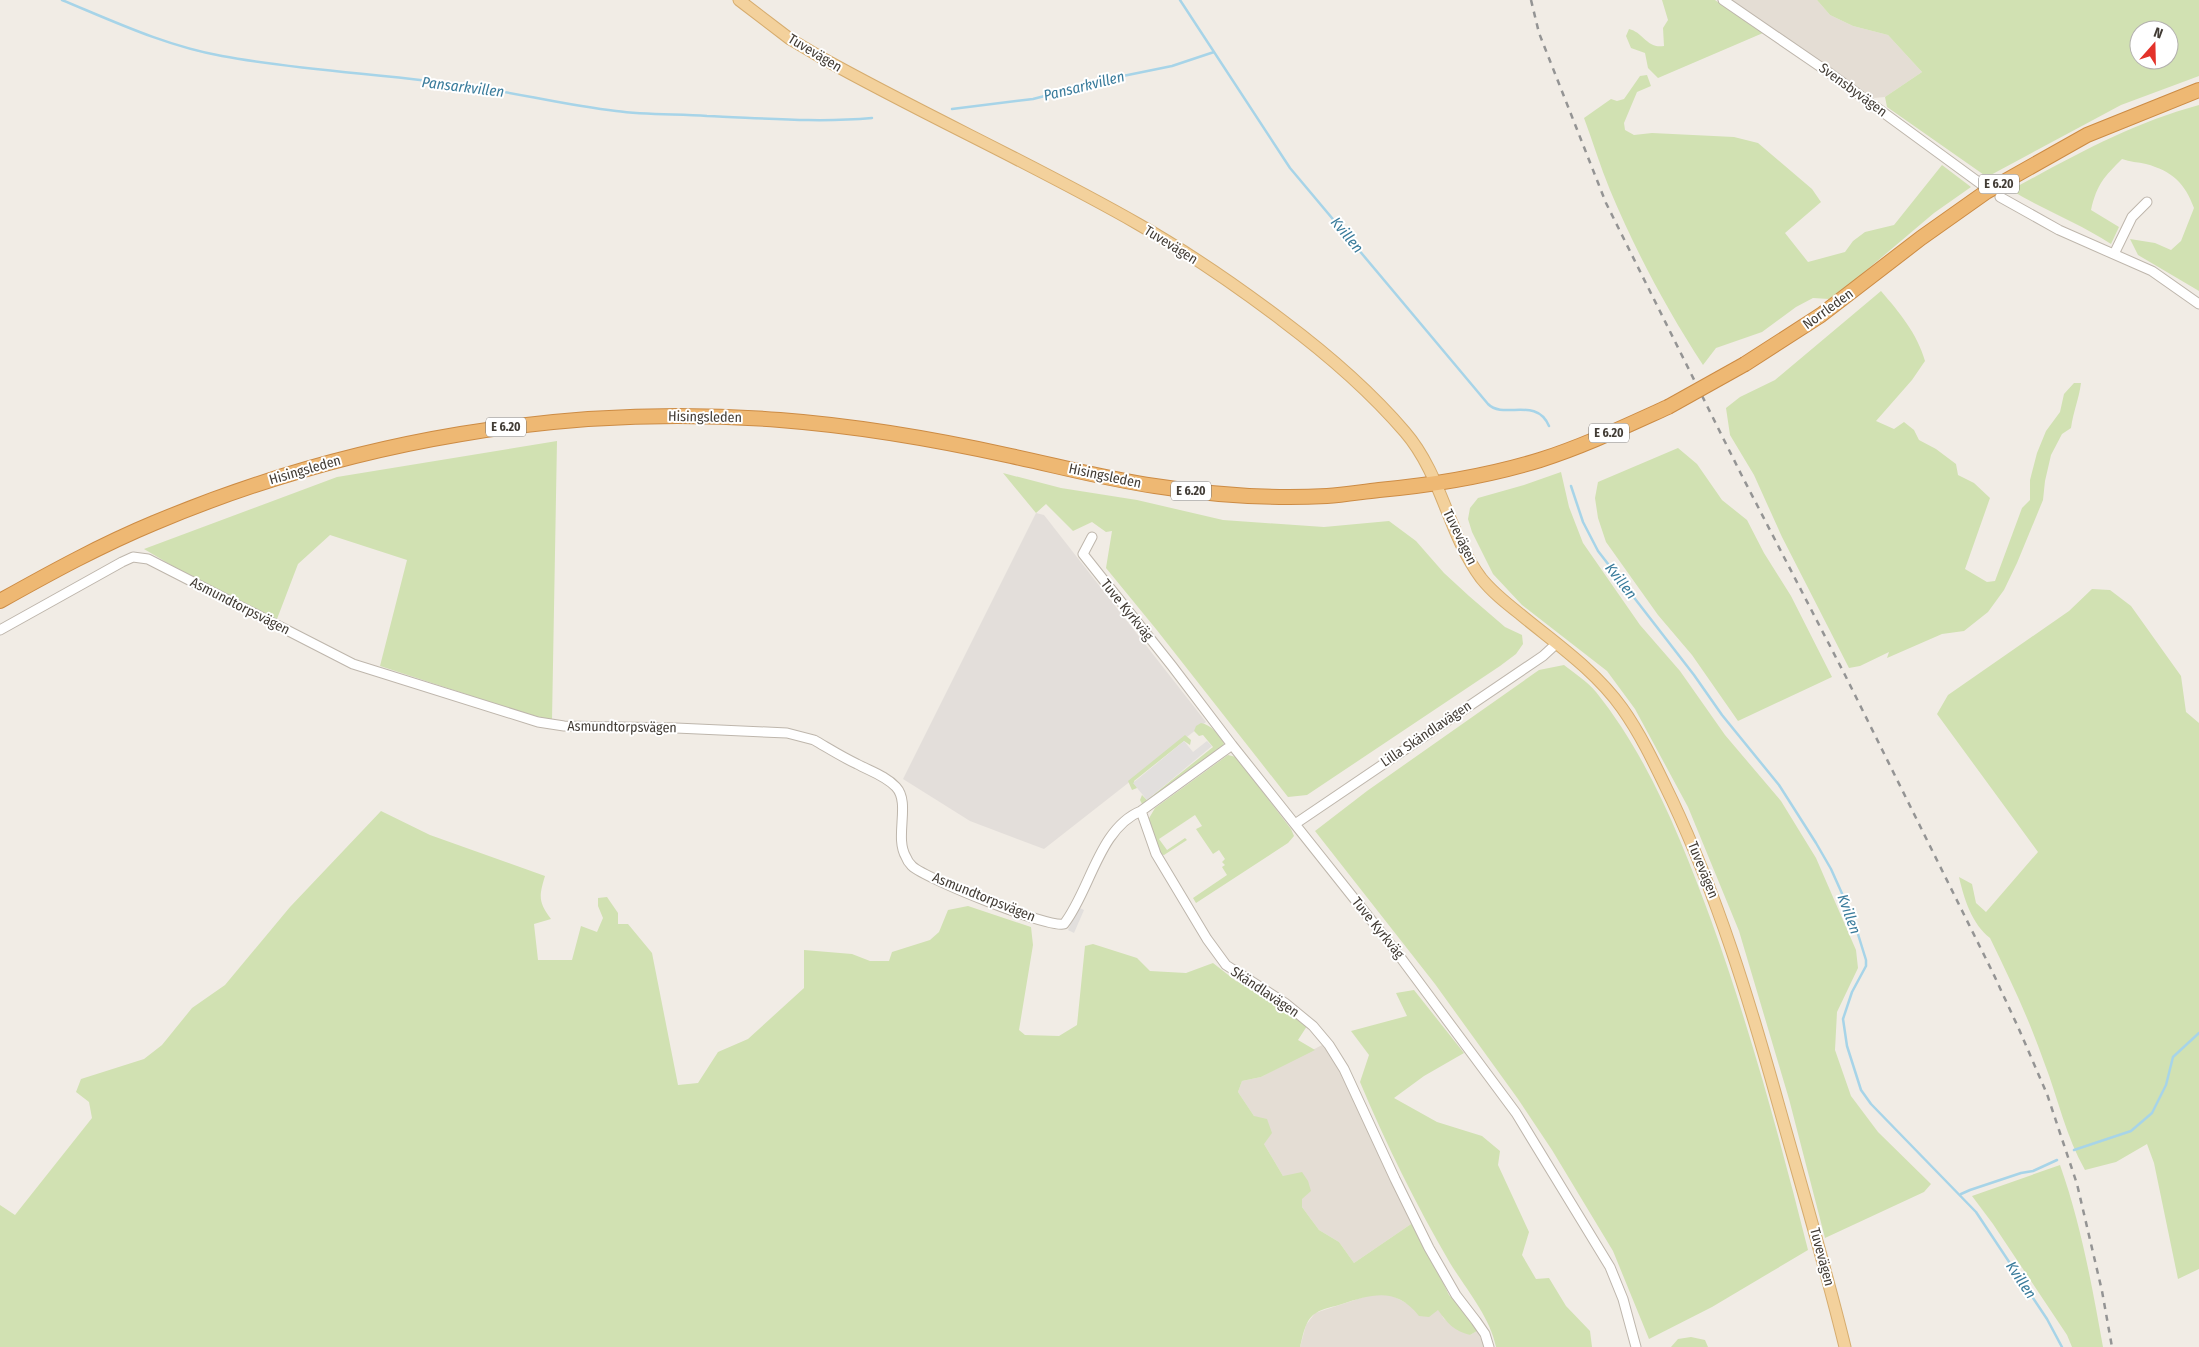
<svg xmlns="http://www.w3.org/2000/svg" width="2199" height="1347" viewBox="0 0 2199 1347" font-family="'Fira Sans Condensed',sans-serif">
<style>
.residential{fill:#e4ddd4}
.industrial{fill:#e3deda}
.green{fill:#d1e1b2;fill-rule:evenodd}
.parking{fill:#e2dfdd}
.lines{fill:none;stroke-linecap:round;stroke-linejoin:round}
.stream{stroke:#a7d4e8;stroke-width:2.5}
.minor-casing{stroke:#beb6ac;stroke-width:11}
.major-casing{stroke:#d6ac6e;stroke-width:13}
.highway-casing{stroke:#cc8b44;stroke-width:16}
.minor{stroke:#fff;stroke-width:9}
.major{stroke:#f3d19c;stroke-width:11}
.highway{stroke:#eeb873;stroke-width:14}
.rail{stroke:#949494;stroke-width:2.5;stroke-dasharray:6 6;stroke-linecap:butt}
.highway-bridge-casing{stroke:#cc8b44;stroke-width:16;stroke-linecap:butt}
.highway-bridge{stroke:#eeb873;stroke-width:14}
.labels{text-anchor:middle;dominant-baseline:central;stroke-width:4;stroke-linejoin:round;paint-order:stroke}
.shield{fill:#fff;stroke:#7b7672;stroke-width:1}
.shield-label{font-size:12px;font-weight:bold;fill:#423c35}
.street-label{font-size:14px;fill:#423c35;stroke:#fff}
.water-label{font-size:15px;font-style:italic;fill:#397b9b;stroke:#fff}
</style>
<rect width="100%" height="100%" fill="#f1ece5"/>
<path class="residential" d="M1731 0H1817L1830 15 1853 26 1888 35 1922 72 1885 97 1874 98Z
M1324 1044 1351 1092 1414 1222 1354 1263 1339 1242 1319 1230 1302 1207V1199L1283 1176 1264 1144 1254 1116 1238 1092 1242 1081 1261 1077Z
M1370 1295H1391L1412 1306 1438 1309 1444 1319 1470 1335 1477 1331 1485 1347H1300L1306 1325 1315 1313Z"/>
<path class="industrial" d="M1036 513 1044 515 1206 722 1044 849 970 821 903 779Z"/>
<path class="green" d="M1662 0H1715L1763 33 1658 78 1648 68 1645 53 1631 48 1626 36 1629 29C1643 32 1647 49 1664 46L1663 28 1668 20Z
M1817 0H2199V76L2121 105 1987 177 1887 107 1885 97 1922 72 1888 35 1853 26 1830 15ZM2139 30H2169V60H2139Z
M1647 75 1651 86 1637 92 1624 123 1625 130 1634 135 1652 133 1734 137 1758 143 1812 189 1821 202 1785 233 1808 262 1845 252 1853 241 1865 232 1894 225 1942 165 1971 187 1934 213 1856 279 1829 299 1813 298 1796 307 1762 332 1716 348 1703 365C1667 310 1635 250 1610 190 1600 166 1593 142 1584 118L1611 99 1617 101 1624 99 1640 76Z
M2199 105V291L2138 255 2130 239 2155 243 2171 250 2181 241 2194 208C2185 183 2172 171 2146 164 2138 162 2130 162 2122 159 2104 177 2097 184 2091 210L2119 227 2111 244C2079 223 2043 210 2011 190 2071 157 2132 123 2199 105Z
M1881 291C1899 312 1917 333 1925 361L1912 380 1876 421 1894 429 1904 422 1914 430 1919 440 1936 449 1956 464 1958 475 1974 483 1990 498 1965 569 1987 582 1995 581 2022 508 2030 500V480L2037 453 2046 431 2060 412 2064 394 2074 383H2081C2079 399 2073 412 2071 428L2062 434 2051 455 2045 481 2043 500 2017 563 2004 590 1988 612 1964 631 1942 634 1887 658 1889 652 1860 666 1849 668 1782 537 1754 475 1730 435 1726 408 1740 397 1775 380Z
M557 441 552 720 533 716 380 666 407 560 330 535 298 564 277 619 176 568 144 549 337 477Z
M1678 448 1697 464 1722 500 1747 520 1764 553 1791 596 1832 677 1738 721 1692 655 1658 615 1606 542 1598 518 1595 498 1598 482Z
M1561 472 1569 507 1583 543 1640 625 1680 671 1725 735 1781 801 1816 858 1856 950 1858 968 1837 1012 1835 1050 1851 1096 1878 1132 1931 1184 1924 1192 1825 1238 1789 1099 1739 931 1688 807 1635 709 1607 671 1522 605 1493 574 1472 532 1468 519 1470 508 1478 498 1524 485Z
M1003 473 1061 488 1137 500 1223 520 1324 527 1389 521 1416 541 1444 573 1469 596 1505 627 1522 635 1523 644 1516 654 1500 666 1307 795 1288 797 1156 629 1106 568 1112 531 1106 532 1092 522 1073 531 1046 504 1036 513Z
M2092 589 2110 590 2131 606 2181 676 2186 712 2199 723V1269L2178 1279 2154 1163 2147 1144 2116 1162 2085 1170C2066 1137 2058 1098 2044 1062 2029 1019 2010 979 1990 938 1972 924 1964 899 1959 877L1972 884 1976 903 1986 912 2038 852 1937 714 1948 695 2069 611Z
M1564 665C1574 673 1587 681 1596 692 1649 758 1682 841 1711 920 1750 1028 1780 1139 1808 1250L1712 1307 1649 1339 1613 1251 1552 1150 1518 1099 1435 984 1315 831 1367 791 1539 670Z
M1201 723C1211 725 1219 734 1224 743L1223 746 1146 804H1142L1140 800 1142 795 1147 800 1213 747 1203 735 1199 736 1194 731 1196 726Z
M1185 735 1191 740 1190 745 1184 741 1134 781 1137 788 1132 790 1128 781Z
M1228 755 1236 757 1291 829 1294 836 1288 843 1196 903 1193 898 1227 875 1222 867 1225 865 1222 862 1225 859 1219 850 1213 854 1196 829 1202 826 1195 815 1159 839 1167 850 1185 838 1187 840 1164 855 1160 854 1148 820 1155 808Z
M381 811 430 835 545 876C539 896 538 902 551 919L534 924 538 960H572L581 926 597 932 603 918 598 906V898L607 897 618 913V924H628L652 953 678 1085 698 1083 718 1052 748 1039 804 988V950L852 954 870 961H889L892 952 930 940 939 932 948 910 968 906 1031 927 1033 945 1019 1030 1025 1035 1059 1036 1077 1025 1085 946 1093 944 1137 958 1150 971 1186 973 1213 963 1236 981 1254 989 1288 1011 1307 1026 1298 1040 1315 1050 1261 1077 1242 1081 1238 1092 1254 1116 1267 1119 1272 1133 1264 1144 1283 1176 1302 1172 1308 1181 1311 1191 1302 1199V1207L1319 1230 1339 1242 1354 1263 1414 1222 1449 1295 1466 1313 1477 1331 1470 1335C1454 1331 1447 1323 1438 1310L1429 1317 1419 1316C1396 1287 1373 1294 1342 1304 1334 1307 1323 1308 1316 1313 1305 1319 1303 1336 1300 1347H0V1205L15 1215 92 1118 89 1102 76 1092 81 1079 144 1059 162 1045 192 1008 225 985 290 907Z
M1414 990 1464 1053 1424 1076 1394 1098 1437 1122 1482 1136 1500 1151 1498 1165 1529 1232 1522 1255 1536 1279 1549 1278 1566 1306 1590 1331 1592 1347H1496C1490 1317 1466 1289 1450 1263 1416 1205 1386 1144 1360 1082L1369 1055 1351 1031 1407 1016 1396 993Z
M2060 1165C2081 1224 2092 1286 2103 1347H2072L2067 1335 1993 1224 1972 1196Z
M1691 1337 1705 1340 1708 1347H1671L1678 1339Z"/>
<path class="parking" d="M1184 741 1193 752 1207 741 1212 746 1147 800 1133 783Z
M1078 907 1084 910 1074 933 1068 930Z"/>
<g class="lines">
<path class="stream" d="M62 0C115 22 166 46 222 56 308 72 395 74 481 88 526 95 570 106 616 111 646 115 676 114 707 116 762 118 817 123 872 118
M1180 0 1290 168 1488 404C1504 420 1536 396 1549 426
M952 109 1033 99 1118 77 1172 66 1214 52
M1571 486 1583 522 1598 551 1694 675 1722 715 1779 785 1816 843 1831 869 1853 918 1866 960V966L1852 992 1843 1019 1847 1046 1861 1090 1871 1104 1976 1212 2047 1319 2062 1347
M2074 1150 2131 1131 2152 1113 2166 1085 2173 1057 2199 1033
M1961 1194 1970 1190 2021 1173 2033 1171 2057 1160"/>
<defs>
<path id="minor" d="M1723 0 1828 72 1981 184
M2000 197 2059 230 2152 271 2199 304
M2114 254 2132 217 2147 202
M1092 537 1083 554 1172 666 1232 745 1395 950 1516 1113 1610 1267 1623 1299 1636 1347
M0 630 122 562 133 557 148 559 353 664 538 722 564 726 676 728 787 733 814 740C828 748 842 757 857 764 870 771 886 776 896 787 911 803 894 837 906 857 907 860 910 864 912 866 926 879 1048 928 1064 924 1090 891 1099 828 1141 811
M1232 745 1141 811 1156 854 1207 939 1226 965 1285 1003 1313 1026 1329 1045 1344 1069 1395 1179 1429 1248 1456 1295 1476 1321 1485 1334 1489 1347
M1295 824 1543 656 1556 644"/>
<path id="major" d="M739 0 790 39 822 58C926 116 1035 165 1138 224 1189 253 1237 286 1283 321 1327 354 1369 390 1405 432 1442 475 1448 534 1481 578 1492 592 1506 603 1520 614 1555 643 1595 670 1622 708 1642 736 1657 769 1672 800 1718 898 1749 999 1778 1103 1801 1185 1825 1265 1845 1347"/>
<path id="highway" d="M1745 364 1821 315 1921 238 1986 192 2087 135 2199 90
M0 601C50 573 101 545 154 523 351 440 567 403 780 420 858 426 934 439 1011 456 1058 466 1106 479 1155 486 1212 495 1269 499 1327 496 1344 495 1361 492 1379 490 1433 485 1488 476 1540 460 1584 446 1626 426 1668 407"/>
</defs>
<use href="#minor" class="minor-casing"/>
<use href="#major" class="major-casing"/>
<use href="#highway" class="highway-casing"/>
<use href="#minor" class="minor"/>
<use href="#major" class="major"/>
<use href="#highway" class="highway"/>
<path class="rail" d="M1531 0 1539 33 1606 203 1741 474 1845 675 1993 973 2018 1027 2047 1094 2077 1184 2102 1291 2112 1347"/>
<defs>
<path id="highway-bridge" d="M1668 407 1745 364"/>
</defs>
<use href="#highway-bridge" class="highway-bridge-casing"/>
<use href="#highway-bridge" class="highway-bridge"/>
</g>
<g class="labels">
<g class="shield">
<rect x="1979" y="174.5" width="40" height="19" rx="4"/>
<rect x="486" y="417.5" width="40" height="19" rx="4"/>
<rect x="1589" y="423.5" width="40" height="19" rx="4"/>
<rect x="1171" y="481.5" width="40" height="19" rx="4"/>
</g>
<g class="shield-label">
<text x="1999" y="184">E 6.20</text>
<text x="506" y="427">E 6.20</text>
<text x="1609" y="433">E 6.20</text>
<text x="1191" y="491">E 6.20</text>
</g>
<g class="street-label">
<text transform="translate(815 53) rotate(31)">Tuvevägen</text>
<text transform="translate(1853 90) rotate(36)">Svensbyvägen</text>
<text transform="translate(1171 245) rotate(32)">Tuvevägen</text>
<text transform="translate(1828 309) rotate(-36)">Norrleden</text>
<text transform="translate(705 417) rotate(1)">Hisingsleden</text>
<text transform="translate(305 470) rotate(-16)">Hisingsleden</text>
<text transform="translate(1105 476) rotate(12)">Hisingsleden</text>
<text transform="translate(1460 537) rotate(64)">Tuvevägen</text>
<text transform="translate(240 606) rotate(27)">Asmundtorpsvägen</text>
<text transform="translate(1127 610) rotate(51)">Tuve Kyrkväg</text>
<text transform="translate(622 727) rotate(1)">Asmundtorpsvägen</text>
<text transform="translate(1426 734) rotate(-34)">Lilla Skändlavägen</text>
<text transform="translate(1703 870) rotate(68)">Tuvevägen</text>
<text transform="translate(984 897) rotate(22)">Asmundtorpsvägen</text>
<text transform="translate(1378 928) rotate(51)">Tuve Kyrkväg</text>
<text transform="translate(1265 992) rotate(34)">Skändlavägen</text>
<text transform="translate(1822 1257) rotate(75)">Tuvevägen</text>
</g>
<g class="water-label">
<text transform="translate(1084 86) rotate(-14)">Pansarkvillen</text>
<text transform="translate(463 87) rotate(7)">Pansarkvillen</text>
<text transform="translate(1347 235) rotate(50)">Kvillen</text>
<text transform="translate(1621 581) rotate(52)">Kvillen</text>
<text transform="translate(1849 914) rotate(70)">Kvillen</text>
<text transform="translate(2021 1280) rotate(56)">Kvillen</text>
</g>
</g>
<g transform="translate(2154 45) rotate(20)"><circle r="24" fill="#ffffff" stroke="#b3b1ae"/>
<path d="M0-4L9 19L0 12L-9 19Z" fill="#e3322a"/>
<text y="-8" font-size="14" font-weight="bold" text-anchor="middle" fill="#423c35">N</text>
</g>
</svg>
